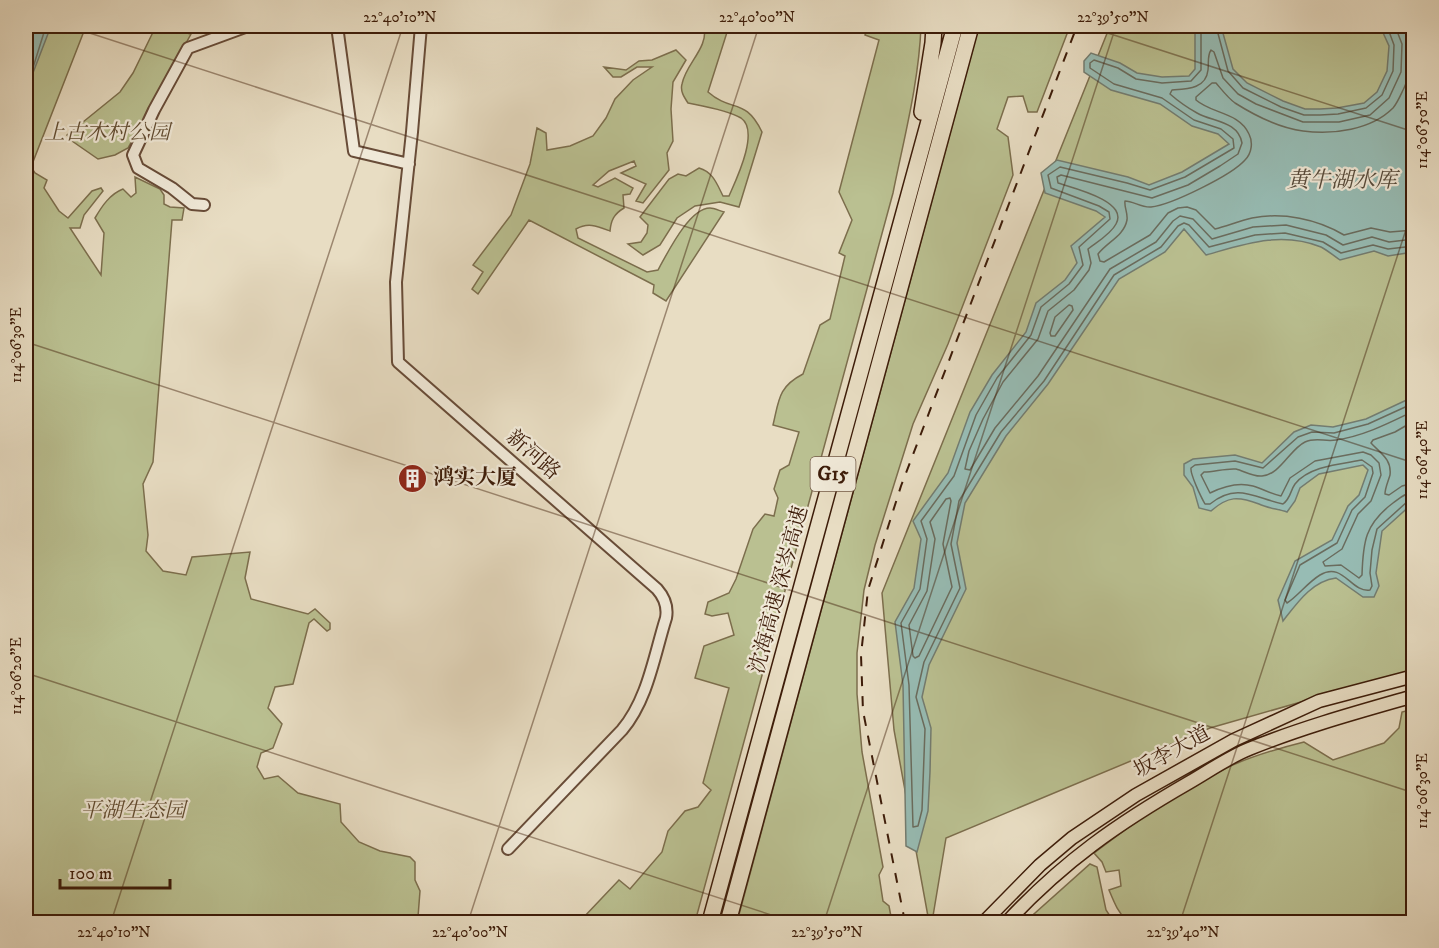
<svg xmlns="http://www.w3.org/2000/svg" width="1439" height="948" viewBox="0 0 1439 948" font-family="'IM FELL DW Pica','Noto Serif SC',serif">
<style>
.green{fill:#bac091;stroke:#7c6e4d;stroke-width:1.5}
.water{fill:#97bcb4;stroke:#737c70;stroke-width:1.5}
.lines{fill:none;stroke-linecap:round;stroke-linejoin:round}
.shore{stroke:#6a6c5e;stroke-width:1.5}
.minor-casing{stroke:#684c38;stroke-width:14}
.major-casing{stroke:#3d1c09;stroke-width:15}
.highway-casing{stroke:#3d1c09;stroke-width:18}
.minor{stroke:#f0e9d8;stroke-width:10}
.major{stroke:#e8ddc3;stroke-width:12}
.highway{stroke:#e8ddc3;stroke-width:15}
.rail{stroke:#3d1c09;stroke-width:2;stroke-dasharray:10 10;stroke-linecap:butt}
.ticks{fill:none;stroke:#3d1c09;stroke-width:1.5;stroke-opacity:0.45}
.labels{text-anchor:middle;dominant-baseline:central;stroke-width:4.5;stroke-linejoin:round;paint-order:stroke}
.shield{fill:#f0e9d8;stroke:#735a47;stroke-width:1.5}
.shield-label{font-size:20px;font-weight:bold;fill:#3d1c09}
.park-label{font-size:21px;font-style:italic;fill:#624d32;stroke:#f0e9d8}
.street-label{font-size:21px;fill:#3d1c09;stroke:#f0e9d8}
.poi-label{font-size:21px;font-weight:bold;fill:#3d1c09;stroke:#f0e9d8;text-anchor:start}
.water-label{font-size:22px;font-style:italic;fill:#584c3c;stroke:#f0e9d8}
.neatline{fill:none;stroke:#3d1c09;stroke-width:2}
.ticks-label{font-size:15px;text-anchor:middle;fill:#3d1c09}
</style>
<rect width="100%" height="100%" fill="#e8ddc3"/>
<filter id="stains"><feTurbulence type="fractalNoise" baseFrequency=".00333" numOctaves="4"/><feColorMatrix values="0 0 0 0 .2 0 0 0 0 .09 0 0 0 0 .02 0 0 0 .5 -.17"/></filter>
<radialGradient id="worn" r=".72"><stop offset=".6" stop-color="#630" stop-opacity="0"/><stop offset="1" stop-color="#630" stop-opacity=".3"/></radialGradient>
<path class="green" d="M26 26H86L31 167 35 173 47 180 44 188 59 211 68 218 92 191 101 188 103 191 84 215 80 228H70L101 275 104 233 95 218C102 206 110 194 123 189L131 197 136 193 135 177 160 189 164 195V204L170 207 184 208 182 220H172L153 462 143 484 148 535 146 551 163 571 186 575 192 557 250 552 245 578 251 599 308 614 315 609 330 623V629L327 631 314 619 309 623 293 684 275 687 268 708 282 724 273 748 261 753 257 767 264 779 278 776 298 793 340 804 341 822 359 842 380 851 410 857 415 862V880L420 891 418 917 420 922H26Z
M156 26 191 34 128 148 115 155 98 159 72 141 67 135 120 92 133 73Z
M704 26H729L708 92C732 113 745 97 762 132L739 207 720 202 695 206 677 218 660 245 643 255 628 244 641 242 647 233 648 225 640 217 669 179 678 174 686 176 699 168C713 172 717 184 723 196H729C736 180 760 131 741 118 728 110 703 106 688 103 684 97 680 91 682 84 686 63 709 48 704 26Z
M867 26H921C919 82 904 138 893 193L695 922H584L583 918 619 880 630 889 662 852 668 831 685 811 698 807 711 790 703 783 729 688 695 678 704 646 734 635 728 613 712 616 705 614 708 602 729 593 736 579 753 529 765 514 774 516 778 498 774 489 780 470 789 465 799 432 773 425C779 400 778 387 803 374L820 325 830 319 845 256 839 253 852 220 839 192 879 40 865 35Z
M979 26H1070L1037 112H1028L1023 96 1008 97 997 129 1008 137 1013 175 948 344 913 424 875 545 864 590 857 653V694L862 752 883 867 879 875 883 901 889 906 892 922H737Z
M1110 26H1413V670L1210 728 946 838 932 922H929L894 730 882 593Z
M676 50 686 60 673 82 671 109 673 141 667 153 669 170 643 203 636 201 646 184 621 173 636 166 634 161 609 171 593 185 598 187 615 178 633 188 630 194 623 195 624 208C614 214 611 220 610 231 597 226 588 222 576 229L578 238 647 272 658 270C667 254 689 208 710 208 714 208 720 211 724 212L666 301 653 293 654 285 529 220 478 294 472 289 483 272 473 265 511 215 530 164 537 128 546 133 547 150 570 146 593 136 606 118 615 99 633 80 652 67H637L621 77H613L604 67 626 70 639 61 652 60Z
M1413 709V913L1376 922H1128C1118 913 1114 902 1109 890L1121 886 1119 870 1106 872 1102 862 1094 853C1134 823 1176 791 1222 770 1248 757 1276 749 1304 742L1333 760 1384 743 1399 728 1402 712Z
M1090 864 1097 867 1106 910 1114 922H1025Z"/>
<path class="water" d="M26 26H51L26 91Z
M1195 26H1221L1233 69 1247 83 1283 101 1305 109H1320L1337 108 1364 103 1377 92 1387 71 1389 46 1380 26H1413V252L1388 256 1374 251 1340 260C1334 256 1327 250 1321 247 1281 231 1245 244 1206 255L1184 229 1165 252 1119 279 1048 384 1006 436 965 503 957 543 966 589 929 665 922 697 931 728 930 772 928 811 917 852 906 846 903 685 895 622 914 588 921 539 913 521 948 473 970 412 992 375 1026 332 1036 303 1065 280 1077 263 1071 246 1105 217 1096 211 1045 193 1041 173 1057 160 1128 177 1149 185 1182 172 1229 144 1218 134 1192 126 1160 104 1111 90 1084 72V61L1091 53 1120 63 1137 73 1162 77 1189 76 1195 69Z
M1413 397V503L1382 531 1376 573 1379 586 1374 597H1363L1336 578C1312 581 1297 603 1283 621L1278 600 1295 561 1332 540 1348 506 1359 495 1368 470 1363 465 1319 474 1300 488 1295 501 1287 512C1278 509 1267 508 1259 504 1238 496 1228 496 1211 511L1199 508 1193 487 1184 475V464L1193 459 1235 455 1262 463 1294 432 1311 425 1333 427 1366 419Z"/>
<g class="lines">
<path class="shore" d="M1201 26V70L1191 81 1162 83 1136 79 1118 68 1094 60 1090 63V68L1114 84 1162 98 1194 120 1221 129 1233 139 1234 148 1185 177 1150 190 1127 183 1060 167 1048 175 1051 188 1099 206 1109 212 1110 219 1079 247 1083 265 1069 284 1041 307 1031 335 997 378 976 415 954 476 921 521 927 539 920 589 901 623 909 685 913 827 918 826 922 810 925 729 916 697 924 662 960 588 951 544 959 501 1001 432 1044 381 1114 275 1161 247 1178 226 1184 223 1189 225 1209 247 1255 235 1285 233 1323 242 1341 253 1373 245 1388 249 1414 246
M1216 26 1228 71 1243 88 1281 107 1304 115H1320L1338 114 1366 108 1382 95 1393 71 1394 45 1387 26
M1395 26 1402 44 1401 72 1389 98 1370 115 1339 122H1303L1256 104 1238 94 1223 78 1214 52 1211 50C1207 56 1209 62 1208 70 1206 89 1187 89 1172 90L1170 94C1178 101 1188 108 1197 113 1213 122 1238 121 1242 143L1238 154 1220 166 1188 185 1152 198 1061 175 1057 177 1058 183C1073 188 1129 201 1116 224 1111 234 1097 242 1088 249L1091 263 1089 270 1074 290 1048 311 1038 339 1003 382 983 419 969 451 965 469 970 470 995 428 1038 376 1110 269 1156 242 1173 221 1180 216 1193 219 1212 239 1253 227 1286 225 1326 235 1343 245 1372 237 1389 242 1414 239
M1405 26C1413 45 1414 68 1404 88 1401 94 1398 102 1393 108 1371 130 1333 135 1303 131 1280 128 1254 115 1235 103 1228 98 1222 90 1216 83H1212L1196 97V100C1212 114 1239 112 1249 134 1253 142 1252 153 1245 160 1232 175 1171 205 1151 207 1142 208 1133 201 1125 201 1124 207 1128 213 1127 220 1124 236 1107 242 1098 254L1100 261 1104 262 1150 235 1168 213 1178 208 1187 207 1196 210 1215 229C1227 226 1239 221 1252 218 1283 212 1317 219 1344 235L1371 228 1390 232 1414 230
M1069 305 1072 306 1073 310 1055 336H1051L1050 333 1055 317Z
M1414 403 1368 424 1334 433 1312 432 1298 437 1263 468 1235 461 1195 465 1191 468C1190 474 1201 497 1205 504H1210C1237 482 1255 498 1283 504 1291 498 1290 491 1295 484 1309 466 1341 464 1362 460L1372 467 1373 473 1365 497 1352 510 1337 543 1300 565 1285 600 1287 603C1298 596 1307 583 1320 575 1343 561 1351 593 1370 590L1372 586 1370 573 1372 550 1377 529 1408 501 1414 500
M1414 411C1389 423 1364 436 1336 440 1325 442 1316 437 1305 442 1290 449 1280 475 1262 476 1253 477 1244 471 1236 469 1226 468 1214 472 1204 472L1201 475 1210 493C1222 487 1239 482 1253 486 1263 489 1271 494 1281 496L1290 478 1315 461 1363 452 1371 455 1379 463 1381 475 1371 501 1358 514 1342 549 1323 562 1325 566 1341 565 1359 578 1362 575C1363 542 1365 524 1393 503 1400 498 1405 493 1414 492
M1414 421 1395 432 1373 440 1371 443C1380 453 1392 459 1390 475 1388 482 1385 488 1385 494L1389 495 1402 486 1414 483
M946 499 950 498 951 501 943 544 952 587 919 656 915 658 913 656 909 625 927 591 935 539 930 522Z"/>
<defs>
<path id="minor" d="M337 26 354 151 409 164
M421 26 412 132 396 282 398 362 657 589C665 598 668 607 666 618 654 656 648 699 622 730L508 849
M204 205 192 204 172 188 138 168 133 155 154 110 188 48 248 26"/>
<path id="major" d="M984 922 1040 865 1072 838 1136 795 1234 740 1319 701 1414 676
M1007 922C1064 861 1117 824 1190 782 1209 771 1229 757 1249 749 1303 727 1358 712 1414 696"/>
<path id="highway" d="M922 112 933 43 934 26
M710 922 955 26
M728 922 971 26"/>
</defs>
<use href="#minor" class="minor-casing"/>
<use href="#major" class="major-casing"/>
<use href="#highway" class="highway-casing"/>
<use href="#minor" class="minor"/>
<use href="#major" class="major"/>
<use href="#highway" class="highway"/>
<path class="rail" d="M905 922 863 711 861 655 868 590 901 486 1077 26"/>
</g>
<path class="ticks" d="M68 26 1414 463M1086 26 1414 132M26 90 46 26M26 342 1414 793M26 673 793 922M111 922 403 26M468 922 759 26M824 922 1116 26M1180 922 1414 205"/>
<defs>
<symbol id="building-disc" viewBox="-11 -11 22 22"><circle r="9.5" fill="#8f2418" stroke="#f0e9d8"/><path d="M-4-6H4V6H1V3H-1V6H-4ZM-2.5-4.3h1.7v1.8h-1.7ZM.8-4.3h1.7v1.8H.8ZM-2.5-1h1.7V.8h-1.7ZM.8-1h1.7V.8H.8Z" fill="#fff"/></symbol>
</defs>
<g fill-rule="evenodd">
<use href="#building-disc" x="396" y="462" width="33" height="33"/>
</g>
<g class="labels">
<rect class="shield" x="810.5" y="457" width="45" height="34" rx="4.5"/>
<g class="shield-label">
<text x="833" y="474">G15</text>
</g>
<g class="park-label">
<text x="107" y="133">上古木村公园</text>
<text x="133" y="811">平湖生态园</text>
</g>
<g class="street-label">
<text transform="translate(533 455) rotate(41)">新河路</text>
<text transform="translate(779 590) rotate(-75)">沈海高速 深岑高速</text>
<text transform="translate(1172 752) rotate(-29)">坂李大道</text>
</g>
<g class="poi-label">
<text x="433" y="478">鸿实大厦</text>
</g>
<g class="water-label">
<text x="1342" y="180">黄牛湖水库</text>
</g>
</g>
<rect width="1439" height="948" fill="none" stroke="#e8ddc3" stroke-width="66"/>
<path d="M60 879v9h110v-9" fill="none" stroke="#3d1c09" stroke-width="3"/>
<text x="69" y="879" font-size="18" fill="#3d1c09" stroke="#f0e9d8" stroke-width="4.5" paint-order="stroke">100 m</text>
<rect x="33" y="33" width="1373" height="882" class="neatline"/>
<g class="ticks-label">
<text x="400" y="22">22°40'10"N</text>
<text x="757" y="22">22°40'00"N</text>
<text x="1113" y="22">22°39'50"N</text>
<text transform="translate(1422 130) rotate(-90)" y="5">114°06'50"E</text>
<text transform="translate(16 345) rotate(-90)" y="5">114°06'30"E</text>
<text transform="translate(1422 460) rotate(-90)" y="5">114°06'40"E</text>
<text transform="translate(16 676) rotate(-90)" y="5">114°06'20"E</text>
<text transform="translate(1422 791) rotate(-90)" y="5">114°06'30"E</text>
<text x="114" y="937">22°40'10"N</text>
<text x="470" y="937">22°40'00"N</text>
<text x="827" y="937">22°39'50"N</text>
<text x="1183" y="937">22°39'40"N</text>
</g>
<rect width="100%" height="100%" filter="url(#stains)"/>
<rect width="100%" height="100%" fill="url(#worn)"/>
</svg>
